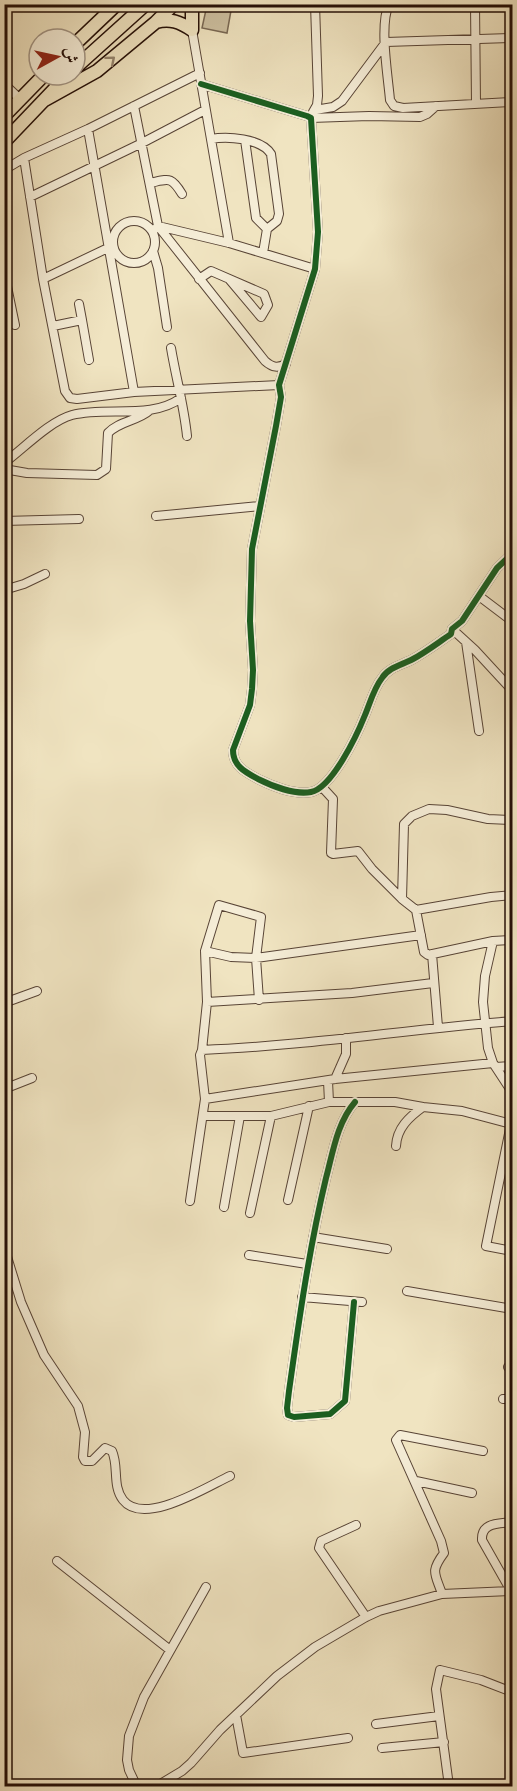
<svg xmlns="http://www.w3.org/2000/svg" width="517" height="1791" viewBox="0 0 517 1791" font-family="'Old Standard TT',Amiri,serif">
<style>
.pitch{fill:#cdc0a1;stroke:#796854;stroke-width:1.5}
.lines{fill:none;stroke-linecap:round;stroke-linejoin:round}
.minor-casing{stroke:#584436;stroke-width:10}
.trunk-casing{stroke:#250f07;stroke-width:15}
.minor{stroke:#f5edd7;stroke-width:8}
.trunk{stroke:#f0e4c1;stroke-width:12}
.cycleway-casing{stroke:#f5edd7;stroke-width:10}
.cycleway{stroke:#1b5e20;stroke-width:6}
.oneway{stroke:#95846d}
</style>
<rect width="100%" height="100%" fill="#f0e4c1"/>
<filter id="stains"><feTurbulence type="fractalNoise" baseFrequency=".00333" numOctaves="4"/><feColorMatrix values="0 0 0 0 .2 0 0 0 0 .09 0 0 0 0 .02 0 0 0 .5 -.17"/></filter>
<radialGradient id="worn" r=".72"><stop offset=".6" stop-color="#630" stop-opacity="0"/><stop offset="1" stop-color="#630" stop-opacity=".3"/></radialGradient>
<path class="pitch" d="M207 5H232L227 33 202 28Z"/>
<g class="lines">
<defs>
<path id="minor" d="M389 4C379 25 388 76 390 100L394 106 403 108 512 102
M475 4 476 104
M192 30 229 243
M4 84 20 99
M201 84 307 116 311 118 318 232 315 269 279 385 281 397 276 426 252 549 250 621 253 670 252 689 250 705 233 750C233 766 245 772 258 779 272 786 295 795 311 792 332 788 357 735 365 715 370 703 374 688 382 678 389 667 402 665 413 659 426 652 439 642 451 634L452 629 462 621 497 568 512 554
M134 106 158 226 265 361C273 368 278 368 286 364
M315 110 333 107 342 101 386 42 512 38
M313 112 317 105 318 96 315 4
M311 118 369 116 420 117 427 114 436 106
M88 129 134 392
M211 139C227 136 261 138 271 154L279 214 277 221 267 229 263 253
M245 140 256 218 267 229
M24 158 43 279 112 246
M4 170 24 158 88 129 200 73
M150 183C169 179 171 176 182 194
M30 197 142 143 205 110
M113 242a21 21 0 1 1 42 0a21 21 0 1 1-42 0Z
M153 231 158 226 229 243 315 269
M153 251 158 268 167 327
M4 272 15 325
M43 279 65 391 70 398 77 399 134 392 279 385
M199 279 211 271 264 294 268 305 261 317 229 279
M82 320 89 360
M53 326 82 320 79 304
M171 348C176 378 184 406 187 436
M4 463C24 448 50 421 72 415 107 406 151 420 181 398
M4 469 27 473 97 475 106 469 108 433C119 421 138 421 150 410
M156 516 260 506
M4 521 79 519
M4 590 24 584 45 574
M479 596 512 621
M452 629 475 650 512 690
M466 642 479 731
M322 787 333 799 331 853 333 854 358 851 372 869 402 899 416 910
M512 895 491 897 416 910 424 952 428 955 493 941 512 940
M402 899 404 824 412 816 429 809 447 810 488 819 512 820
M493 941 485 976 483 1002 488 1048 493 1063 512 1092
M432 954 438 1027
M259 1000 256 958 261 917 219 905 205 951 231 957 256 958 421 935
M207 1002 352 993 433 983
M4 1003 37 991
M202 1050C306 1046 409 1029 512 1021
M496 1067 512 1066
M335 1079 346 1054V1038
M328 1081 329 1102
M4 1089 32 1078
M205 1099 335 1079 493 1063
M204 1116H271
M512 1125 511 1124 486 1246 512 1251
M396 1146C397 1128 409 1117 423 1107L462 1111 511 1124
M288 1200 309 1106
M190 1201 205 1099 200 1055 202 1050 207 1002 205 951
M224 1207 240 1116
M250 1213 271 1116 329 1102H395L423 1107
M313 1237 387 1249
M4 1247 21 1302 44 1355 78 1406 85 1432 83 1457 85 1461H92L105 1448 112 1451C119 1466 112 1486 123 1500 144 1527 208 1486 230 1476
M249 1255 307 1264
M407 1291 512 1309
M302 1297 362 1302
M354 1302 345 1401 330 1414 294 1417 288 1415 287 1408 289 1391C299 1320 309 1249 326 1178 333 1152 337 1123 355 1102
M508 1367H512
M503 1399H512
M416 1481 472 1493
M356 1525 321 1541 319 1548 366 1617
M57 1561 170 1650
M511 1591 482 1540C481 1522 499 1524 512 1522
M442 1594C435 1573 430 1572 444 1553L441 1541 396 1440 400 1435 483 1451
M236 1715 243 1753 348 1738
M376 1724 439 1716
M382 1748 444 1742
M140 1786 136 1785 129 1770 127 1760 129 1736 144 1697 206 1587
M157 1786 182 1771 191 1763 220 1730 277 1676 315 1647 366 1617 379 1611 442 1594 512 1591
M449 1786 436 1689 440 1670 481 1680 512 1692"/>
<path id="trunk" d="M156 22 174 4
M192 30V4
M75 44 117 4
M75 68 146 4
M43 101 97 71 156 22C170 18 180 22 192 30
M4 116 44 75
M4 142 68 75"/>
</defs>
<use href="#minor" class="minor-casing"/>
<use href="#trunk" class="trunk-casing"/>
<use href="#minor" class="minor"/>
<use href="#trunk" class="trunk"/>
<defs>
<path id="cycleway" d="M201 84 307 116 311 118 318 232 315 269 279 385 281 397 276 426 252 549 250 621 253 670 252 689 250 705 233 750C233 766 245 772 258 779 272 786 295 795 311 792 332 788 357 735 365 715 370 703 374 688 382 678 389 667 402 665 413 659 426 652 439 642 451 634L452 629 462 621 497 568 512 554
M354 1302 345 1401 330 1414 294 1417 288 1415 287 1408 289 1391C299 1320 309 1249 326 1178 333 1152 337 1123 355 1102"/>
</defs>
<use href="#cycleway" class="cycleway-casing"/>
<use href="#cycleway" class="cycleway"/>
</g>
<defs><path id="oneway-chevron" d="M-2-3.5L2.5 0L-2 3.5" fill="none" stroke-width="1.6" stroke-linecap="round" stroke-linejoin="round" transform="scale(1.5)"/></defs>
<use class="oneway" href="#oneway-chevron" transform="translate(111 60) rotate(-40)"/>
<rect width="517" height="1791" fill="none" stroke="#f0e4c1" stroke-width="24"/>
<rect x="6" y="6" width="505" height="1779" fill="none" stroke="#250f07" stroke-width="3"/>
<rect x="12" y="12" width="493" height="1767" fill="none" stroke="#250f07" stroke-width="1.5"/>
<g transform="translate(57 57) rotate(82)"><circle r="28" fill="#f5edd7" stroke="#a29484" stroke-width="1.5"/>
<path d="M0-4.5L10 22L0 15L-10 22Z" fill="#8f2418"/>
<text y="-9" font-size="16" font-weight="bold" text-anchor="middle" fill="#250f07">ش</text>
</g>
<rect width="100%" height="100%" filter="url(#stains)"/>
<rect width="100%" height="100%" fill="url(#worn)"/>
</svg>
